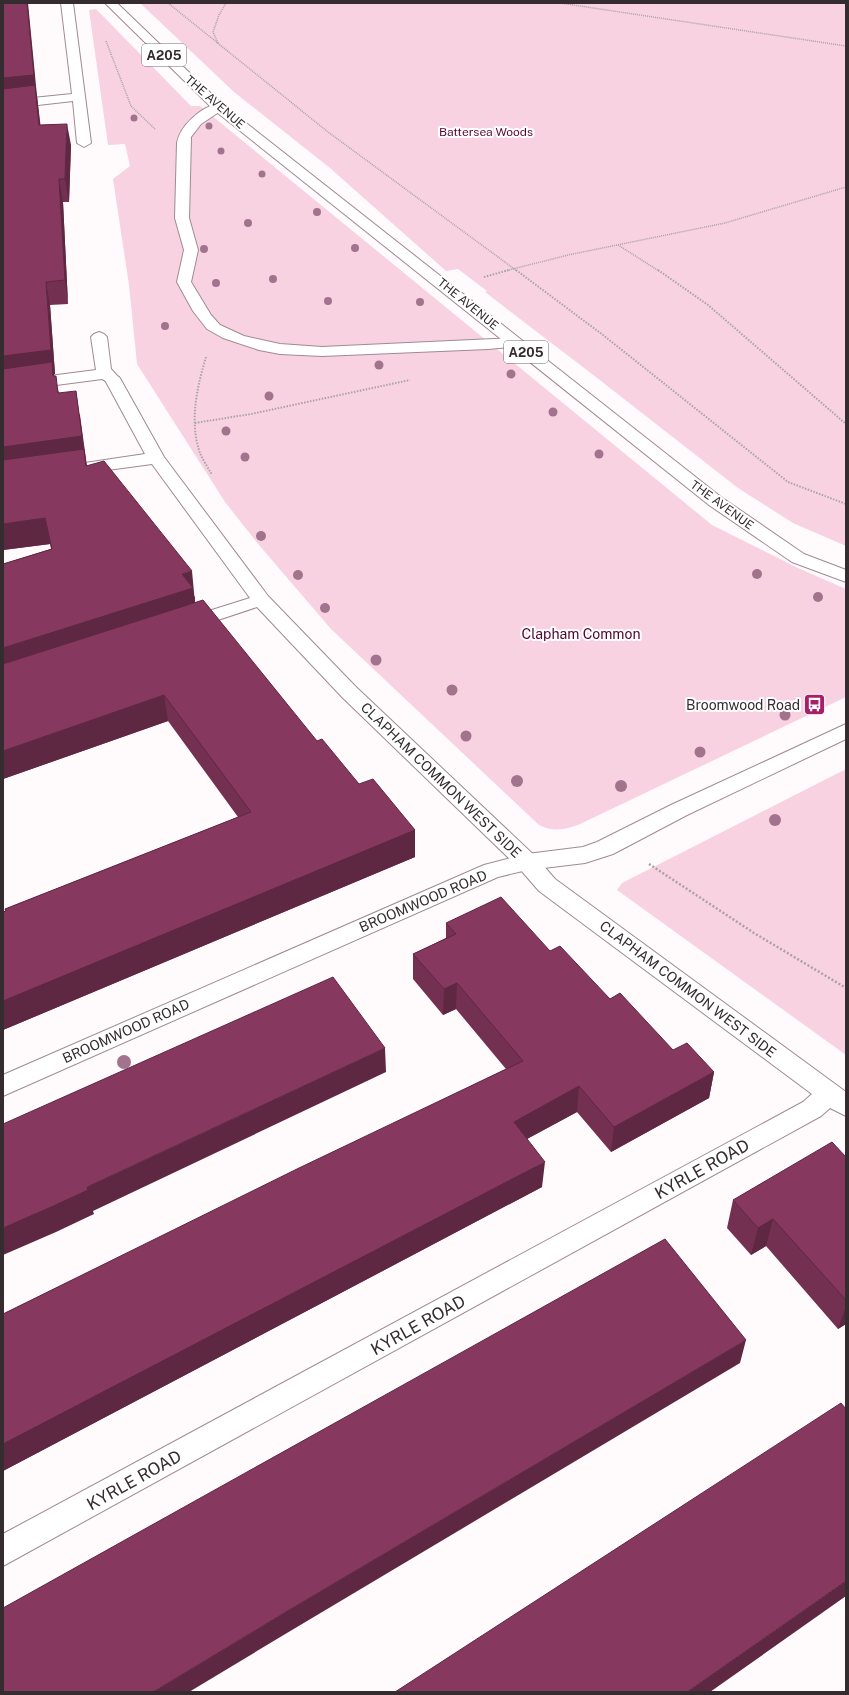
<svg xmlns="http://www.w3.org/2000/svg" width="849" height="1695" viewBox="0 0 849 1695" font-family="'Public Sans',sans-serif">
<style>
.green{fill:#f8d2e1}
.lines{fill:none;stroke-linecap:round;stroke-linejoin:round}
.service-casing{stroke:#a08a93;stroke-width:2}
.minor-casing{stroke:#a08a93;stroke-width:2}
.tertiary-casing{stroke:#a08a93;stroke-width:2}
.trunk-casing{stroke:#a08a93;stroke-width:2}
.path-far2{stroke:#a9a3a5;stroke-width:1.5;stroke-dasharray:1 1;stroke-linecap:butt}
.path-far1{stroke:#a9a3a5;stroke-width:2;stroke-dasharray:1.5 1.5;stroke-linecap:butt}
.path{stroke:#a9a3a5;stroke-width:2.5;stroke-dasharray:2 2;stroke-linecap:butt}
.service{fill:#fff;fill-rule:evenodd}
.minor{fill:#fff;fill-rule:evenodd}
.tertiary{fill:#fff;fill-rule:evenodd}
.trunk{fill:#fff;fill-rule:evenodd}
.tree{fill:#a2738d}
.wall{fill:#743051}
.shaded-wall{fill:#5e2742}
.building{fill:#87385e;stroke:#5e2742}
.labels{text-anchor:middle;dominant-baseline:central;stroke-width:4;stroke-linejoin:round;paint-order:stroke}
.far-street-label{font-size:12px;fill:#352c30;stroke:#fff}
.far-park-label{font-size:12px;fill:#550432;stroke:#fff}
.shield{fill:#fff;stroke:#726b6e;stroke-width:1}
.shield-label{font-size:13px;font-weight:bold;fill:#352c30}
.park-label{font-size:14px;fill:#550432;stroke:#fff}
.poi-label{font-size:14px;fill:#352c30;stroke:#fff;text-anchor:end}
.street-label{font-size:14px;fill:#352c30;stroke:#fff}
.near-street-label{font-size:17px;fill:#352c30;stroke:#fff}
</style>
<rect width="100%" height="100%" fill="#fffafc"/>
<path class="green" d="M140 3H846V546L793 523 738 488 592 374 485 292 487 291 458 269 446 271 330 168 234 92Z
M96 9 191 106H200L712 525 798 568 846 589V697L578 825C563 830 553 832 539 825L331 629 259 545 225 502 137 364 129 285 113 179 130 166 125 144 108 145 89 10Z
M846 769V1055L617 890 622 883Z"/>
<g class="lines">
<defs>
<path id="service" d="M218 103 222 104 224 107 222 110 201 124 191 137 189 218 198 250 191 282 211 315 220 325 244 336 280 344 322 347 514 338 520 340 522 343 520 346 488 349 322 356 280 354 259 350 223 338 207 329 193 311 177 282 184 250 175 218 177 143C180 125 201 108 218 103Z
M99 332 104 334 107 337 111 369 121 380 119 383 113 385 102 379 3 392V382L96 370 91 337 94 334Z"/>
<path id="minor" d="M61 3H73L91 143 84 147 77 143 73 101 3 109V101L72 94Z
M113 375 119 377 121 380 164 457 268 596 356 687 535 856 555 879 846 1092V1116L830 1108 821 1116 3 1566V1534L803 1102 812 1094 539 891 519 868 342 697 257 607 194 628 187 630 180 628 177 624 180 620 250 598 152 464 78 474 72 473 69 469 72 465 78 464 145 454 105 380 107 377Z"/>
<path id="tertiary" d="M846 724V739L687 815 613 854 585 863 527 870 498 877 3 1096V1075L484 865 527 854 583 847 597 842 671 805Z"/>
<path id="trunk" d="M105 3H117L222 104 721 497 804 554 846 570V582L792 562 709 505 214 110Z"/>
</defs>
<use href="#service" class="service-casing"/>
<use href="#minor" class="minor-casing"/>
<use href="#tertiary" class="tertiary-casing"/>
<use href="#trunk" class="trunk-casing"/>
<path class="path-far2" d="M168 3 328 132 517 271
M560 3 846 46
M106 41 131 106 155 129
M218 43 213 32 219 15 226 3
M618 245 659 271
M505 271 568 255 725 223 846 187"/>
<path class="path-far1" d="M516 270 603 335 788 482 846 504
M658 270 708 305 846 424
M484 277 509 270
M206 357C197 387 189 422 200 453 203 460 208 468 212 475
M195 423 251 414 410 380"/>
<path class="path" d="M649 864 754 933 846 988"/>
<use href="#service" class="service"/>
<use href="#minor" class="minor"/>
<use href="#tertiary" class="tertiary"/>
<use href="#trunk" class="trunk"/>
</g>
<g class="tree">
<circle cx="134" cy="118" r="3.5"/>
<circle cx="209" cy="126" r="3.5"/>
<circle cx="221" cy="151" r="3.5"/>
<circle cx="262" cy="174" r="3.5"/>
<circle cx="317" cy="212" r="4"/>
<circle cx="248" cy="223" r="4"/>
<circle cx="355" cy="248" r="4"/>
<circle cx="204" cy="249" r="4"/>
<circle cx="273" cy="279" r="4"/>
<circle cx="216" cy="283" r="4"/>
<circle cx="328" cy="301" r="4"/>
<circle cx="420" cy="302" r="4"/>
<circle cx="165" cy="326" r="4"/>
<circle cx="379" cy="365" r="4.5"/>
<circle cx="511" cy="374" r="4.5"/>
<circle cx="269" cy="396" r="4.5"/>
<circle cx="553" cy="412" r="4.5"/>
<circle cx="226" cy="431" r="4.5"/>
<circle cx="599" cy="454" r="4.5"/>
<circle cx="245" cy="457" r="4.5"/>
<circle cx="261" cy="536" r="5"/>
<circle cx="757" cy="574" r="5"/>
<circle cx="298" cy="575" r="5"/>
<circle cx="818" cy="597" r="5"/>
<circle cx="325" cy="608" r="5"/>
<circle cx="376" cy="660" r="5.5"/>
<circle cx="452" cy="690" r="5.5"/>
<circle cx="785" cy="715" r="5.5"/>
<circle cx="466" cy="736" r="5.5"/>
<circle cx="700" cy="752" r="5.5"/>
<circle cx="517" cy="781" r="6"/>
<circle cx="621" cy="786" r="6"/>
<circle cx="775" cy="820" r="6"/>
<circle cx="124" cy="1062" r="7"/>
</g>
<path class="wall" d="M3 3 37 96 40 125 71 145 69 202H63L68 304 50 305 55 374H54V376L59 393 80 415 87 466 195 597V602L317 741 359 784 415 830V857L3 1030V912L5 911V909L238 817 168 721 3 779V564L51 549 50 544 3 550Z
M446 923 550 951 673 1050 714 1072 709 1098 611 1152 577 1112 527 1139 542 1187 3 1471V1314L506 1069 456 1009 443 1015 413 979V954L446 938Z
M846 1157V1325V1324L838 1329 766 1246 751 1255 727 1228 733 1200Z"/>
<path class="shaded-wall" d="M27 3H28L37 96 43 146 39 125 3 99V78Z
M67 124 71 145 69 202 65 179Z
M59 179 63 202 68 304 65 280Z
M46 282 50 305 55 374H54L56 387 3 380V356Z
M76 391 90 491 3 472V447Z
M45 518 50 544 3 550V524Z
M192 571 196 614 3 675V648L182 574Z
M164 695 168 721 3 779V751Z
M415 830V857L3 1030V1001Z
M457 983 456 1009 443 1015 444 989Z
M385 1048 386 1072 93 1211 94 1214 56 1232 3 1255V1228L87 1187Z
M714 1072 709 1098 611 1152 614 1127Z
M579 1086 577 1112 512 1147 514 1122Z
M545 1162 542 1187 3 1471V1444Z
M773 1219 766 1246 751 1255 758 1228Z
M846 1306V1324L838 1329Z
M746 1340 740 1363 292 1630 189 1692H153L289 1610Z
M846 1581V1596L710 1692H687Z"/>
<path class="building" d="M3 3H27L34 75 3 78Z
M35 85 39 125 67 124 65 179H59L65 280 46 282 51 350 3 356V89Z
M52 362 53 376H56L58 393 76 391 82 436 3 447V369Z
M84 449 86 466 104 461 192 571 182 574 193 588 3 648V564L52 549 45 518 3 524V460Z
M203 600 317 741 322 739 359 784 373 779 415 830 3 1001V912L6 911 5 909 251 812 164 695 3 751V664Z
M501 897 550 951 560 946 610 999 620 993 673 1050 687 1043 714 1072 614 1127 579 1086 514 1122 545 1162 3 1444V1314L299 1168 523 1061 457 983 444 989 413 954 456 934 446 923Z
M333 977 385 1048 87 1187 88 1190 49 1208 3 1228V1124Z
M832 1142 846 1157V1300L773 1219 758 1228 733 1200Z
M665 1239 746 1340 289 1610 153 1692H3V1608Z
M841 1403 846 1409V1581L687 1692H395Z"/>
<defs>
<symbol id="bus-square" viewBox="-11 -11 22 22"><rect x="-9" y="-9" width="18" height="18" rx="4" fill="#a61f69" stroke="#fff"/><path d="M-5-6H5V4H4V6H2V4H-2V6H-4V4H-5ZM-3.5-4V0h7V-4ZM-3.5 1.2v1.5H-2V1.2ZM2 1.2v1.5H3.5V1.2Z" fill="#fff"/></symbol>
</defs>
<g fill-rule="evenodd">
<use href="#bus-square" x="802" y="692" width="25" height="25"/>
</g>
<g class="labels">
<g class="far-street-label">
<text transform="translate(215 102) rotate(41)">THE AVENUE</text>
<text transform="translate(468 304) rotate(39)">THE AVENUE</text>
<text transform="translate(722 505) rotate(36)">THE AVENUE</text>
</g>
<g class="far-park-label">
<text x="486" y="132">Battersea Woods</text>
</g>
<g class="shield">
<rect x="142" y="44" width="44" height="22" rx="3"/>
<rect x="504" y="341" width="44" height="22" rx="3"/>
</g>
<g class="shield-label">
<text x="164" y="55">A205</text>
<text x="526" y="352">A205</text>
</g>
<g class="park-label">
<text x="581" y="634">Clapham Common</text>
</g>
<g class="poi-label">
<text x="800" y="705">Broomwood Road</text>
</g>
<g class="street-label">
<text transform="translate(441 780) rotate(44)">CLAPHAM COMMON WEST SIDE</text>
<text transform="translate(423 901) rotate(-23)">BROOMWOOD ROAD</text>
<text transform="translate(688 989) rotate(37)">CLAPHAM COMMON WEST SIDE</text>
<text transform="translate(126 1031) rotate(-24)">BROOMWOOD ROAD</text>
</g>
<g class="near-street-label">
<text transform="translate(702 1169) rotate(-29)">KYRLE ROAD</text>
<text transform="translate(418 1325) rotate(-29)">KYRLE ROAD</text>
<text transform="translate(134 1480) rotate(-29)">KYRLE ROAD</text>
</g>
</g>
<rect width="849" height="1695" fill="none" stroke="#352c30" stroke-width="8"/>
</svg>
